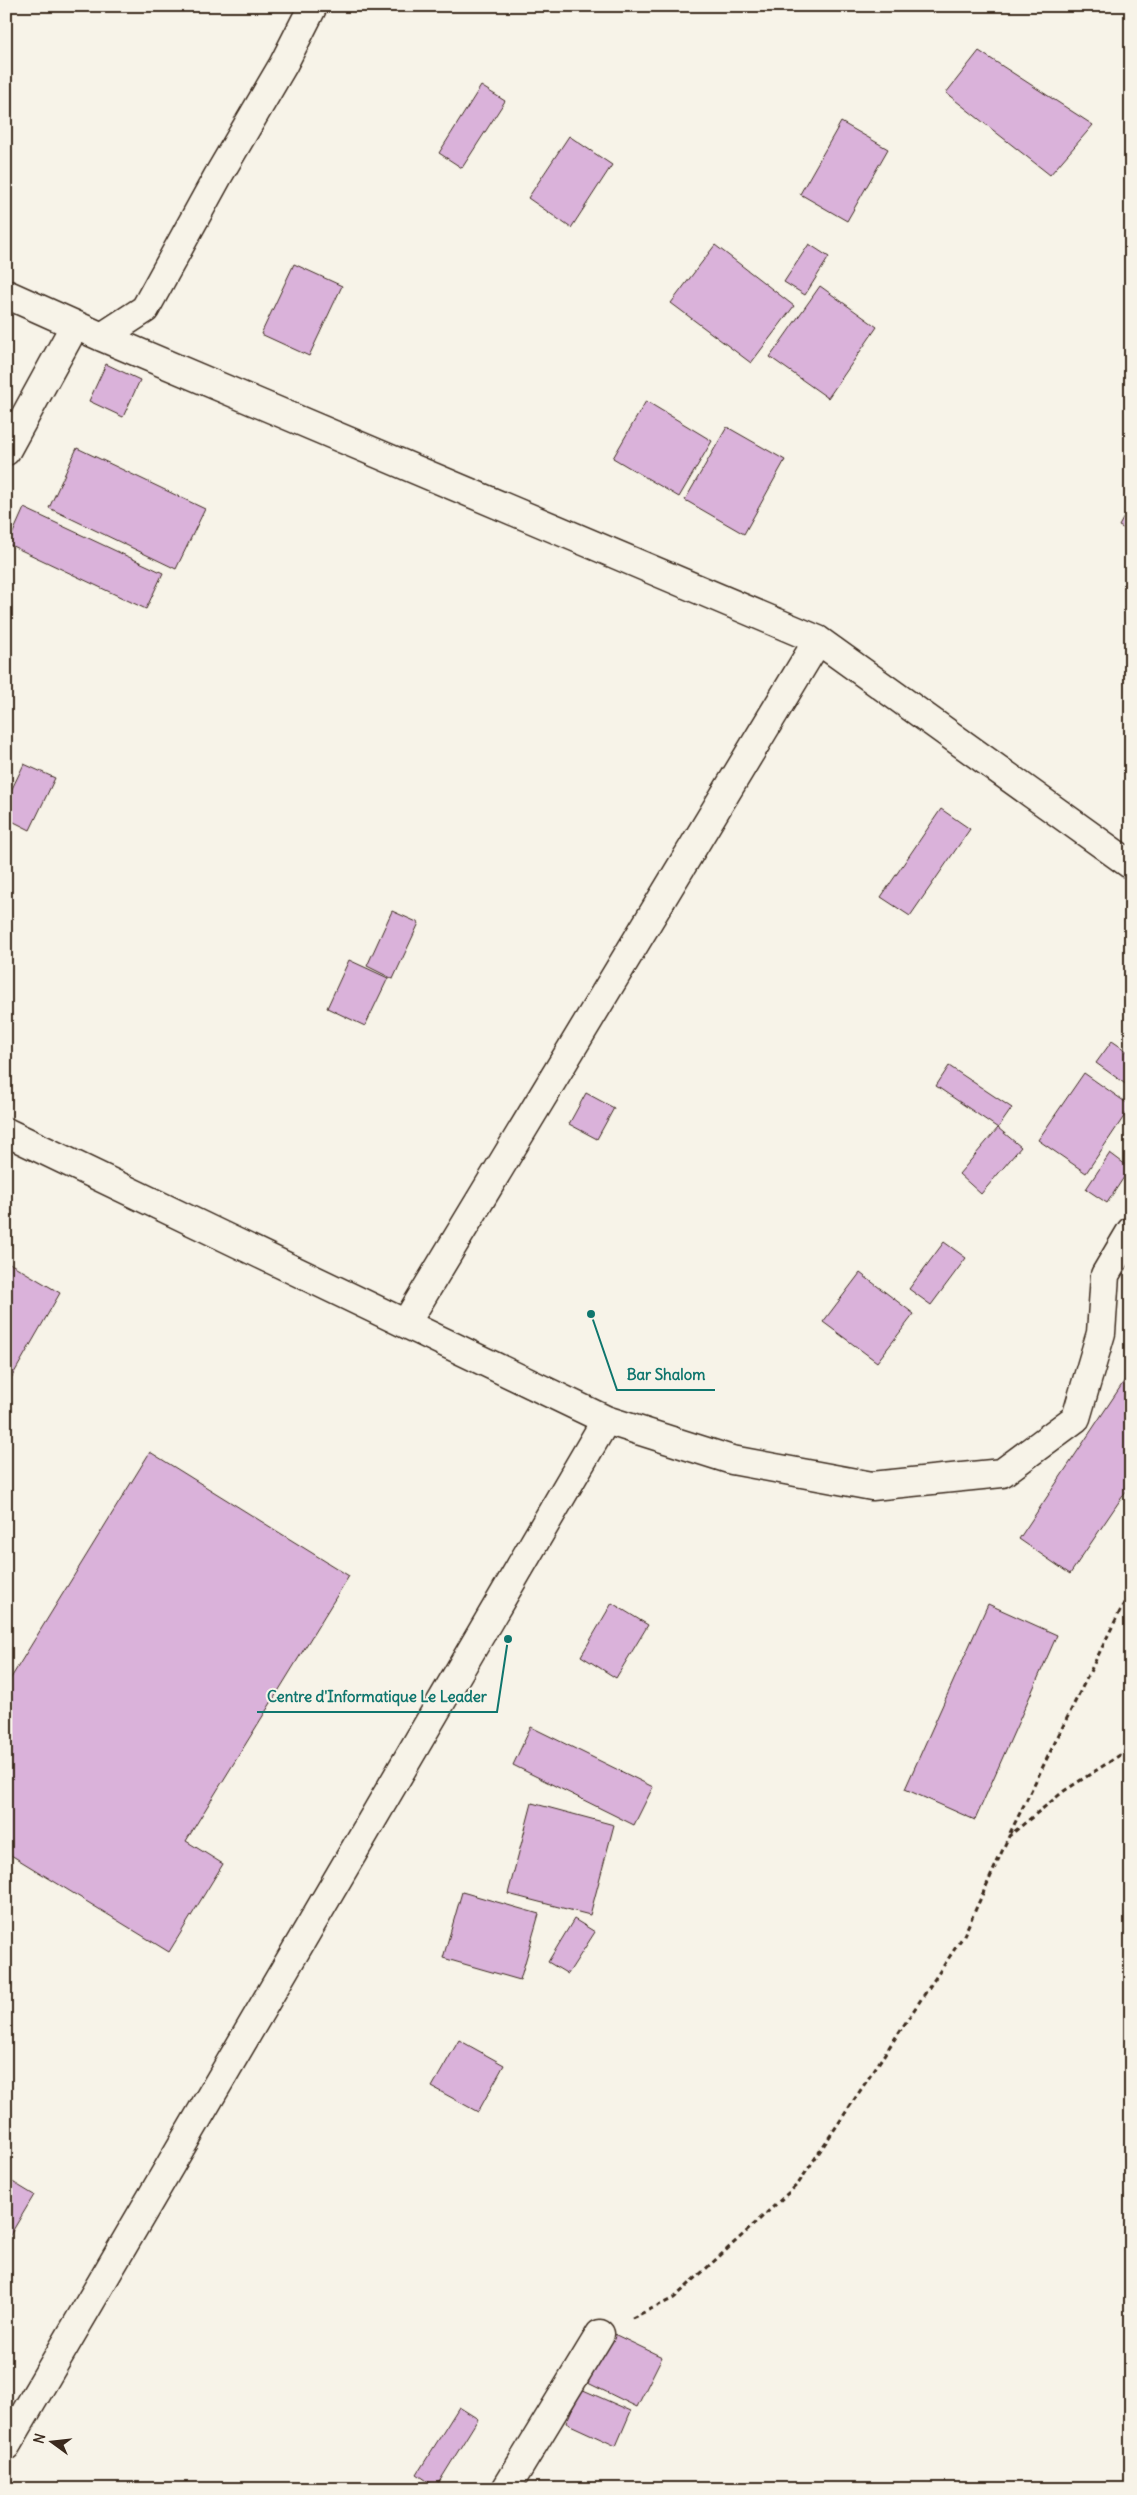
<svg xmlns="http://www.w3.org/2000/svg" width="1137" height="2495" viewBox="0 0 1137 2495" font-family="Delius,sans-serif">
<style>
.building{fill:#dab2da;stroke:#3b2a1e}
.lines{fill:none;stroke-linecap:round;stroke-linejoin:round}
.street-casing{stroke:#3b2a1e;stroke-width:31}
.path{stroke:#3b2a1e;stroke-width:3;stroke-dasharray:5 4;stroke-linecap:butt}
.street{stroke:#f7f3e8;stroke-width:28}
.leader{fill:none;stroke:#0f766e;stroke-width:2}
.callout-dot{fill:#0f766e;stroke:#f7f3e8;stroke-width:2}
.callout-label{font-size:15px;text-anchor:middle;font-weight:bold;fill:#0f766e;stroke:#f7f3e8;stroke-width:4;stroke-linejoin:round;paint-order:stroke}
</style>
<rect width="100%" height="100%" fill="#f7f3e8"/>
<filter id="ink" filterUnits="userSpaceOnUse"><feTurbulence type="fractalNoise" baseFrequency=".02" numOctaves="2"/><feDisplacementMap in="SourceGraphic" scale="10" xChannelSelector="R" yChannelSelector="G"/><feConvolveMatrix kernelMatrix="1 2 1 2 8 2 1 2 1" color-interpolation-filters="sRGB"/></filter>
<g filter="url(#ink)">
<path class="building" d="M979 51 1093 125 1050 175 946 93Z
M481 86 505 101 462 168 439 153Z
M841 122 888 149 847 221 800 194Z
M569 136 612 165 571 228 528 198Z
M809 244 829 257 805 295 784 282Z
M715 245 794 306 751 363 671 303Z
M294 264 342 286 309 356 261 334Z
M820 286 877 327 828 398 770 357Z
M106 364 140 380 123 417 89 401Z
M646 401 712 441 679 497 613 458Z
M727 427 785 460 744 534 685 500Z
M77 448 205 509 176 569 49 508Z
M1131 504V532L1119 526Z
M24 508 163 573 146 609 8 544Z
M24 764 55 778 30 830 6 818V801Z
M941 809 970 829 910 916 881 897Z
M392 911 419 923 393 979 367 966Z
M349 960 388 978 365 1026 327 1008Z
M1112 1041 1131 1054V1088L1096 1063Z
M949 1066 1012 1108 998 1128 936 1086Z
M1084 1073 1131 1106 1086 1173 1038 1140Z
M586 1093 614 1108 597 1139 569 1124Z
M998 1128 1021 1147 981 1194 959 1174Z
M1110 1153 1130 1168 1107 1203 1086 1189Z
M944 1242 966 1258 931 1305 909 1289Z
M6 1261 60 1293 6 1387Z
M860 1273 914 1314 877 1362 823 1322Z
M1127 1377 1131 1380V1484L1070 1574 1019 1539Z
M150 1452 349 1576 186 1841 223 1864 169 1952 6 1852V1686Z
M612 1603 648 1625 616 1678 581 1656Z
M988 1604 1057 1635 975 1820 905 1789Z
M531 1727 653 1787 634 1825 513 1765Z
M532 1803 614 1825 590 1915 508 1894Z
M462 1892 539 1914 520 1980 443 1958Z
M574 1919 595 1932 568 1974 548 1962Z
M459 2040 504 2065 478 2112 432 2087Z
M6 2178 34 2195 6 2242Z
M612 2333 662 2357 637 2407 588 2383Z
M581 2389 631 2411 616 2446 566 2423Z
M459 2407 478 2419 436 2487 417 2474Z"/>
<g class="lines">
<defs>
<path id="street" d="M6 294 102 337 818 640 1131 865
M102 337 145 309 218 176 283 65 313 6
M6 451 75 325
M6 1132 606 1420 732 1460 872 1486 1002 1473 1076 1418 1101 1333 1105 1275 1131 1231
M406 1323 818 640
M6 2446 606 1420
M506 2489 600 2334"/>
</defs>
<use href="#street" class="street-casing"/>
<path class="path" d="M1010 1833 1131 1589
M632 2318 674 2298 798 2184 964 1935 1009 1836 1064 1791 1131 1748"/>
<use href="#street" class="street"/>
</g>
</g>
<path class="leader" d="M591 1314L617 1390H715M508 1639L497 1712H257"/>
<g class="callout-dot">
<circle cx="591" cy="1314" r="5"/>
<circle cx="508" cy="1639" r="5"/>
</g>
<g class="callout-label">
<text x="666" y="1380">Bar Shalom</text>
<text x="377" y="1702">Centre d'Informatique Le Leader</text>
</g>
<rect width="1137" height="2495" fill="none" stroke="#f7f3e8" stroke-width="25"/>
<rect x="12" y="12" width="1112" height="2470" fill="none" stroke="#3b2a1e" stroke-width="2" filter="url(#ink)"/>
<g transform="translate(52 2442) rotate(285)" stroke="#f7f3e8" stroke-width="4" paint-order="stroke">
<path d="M0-4L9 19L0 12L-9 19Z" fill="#3b2a1e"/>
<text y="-8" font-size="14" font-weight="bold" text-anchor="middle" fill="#3b2a1e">N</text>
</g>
</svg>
